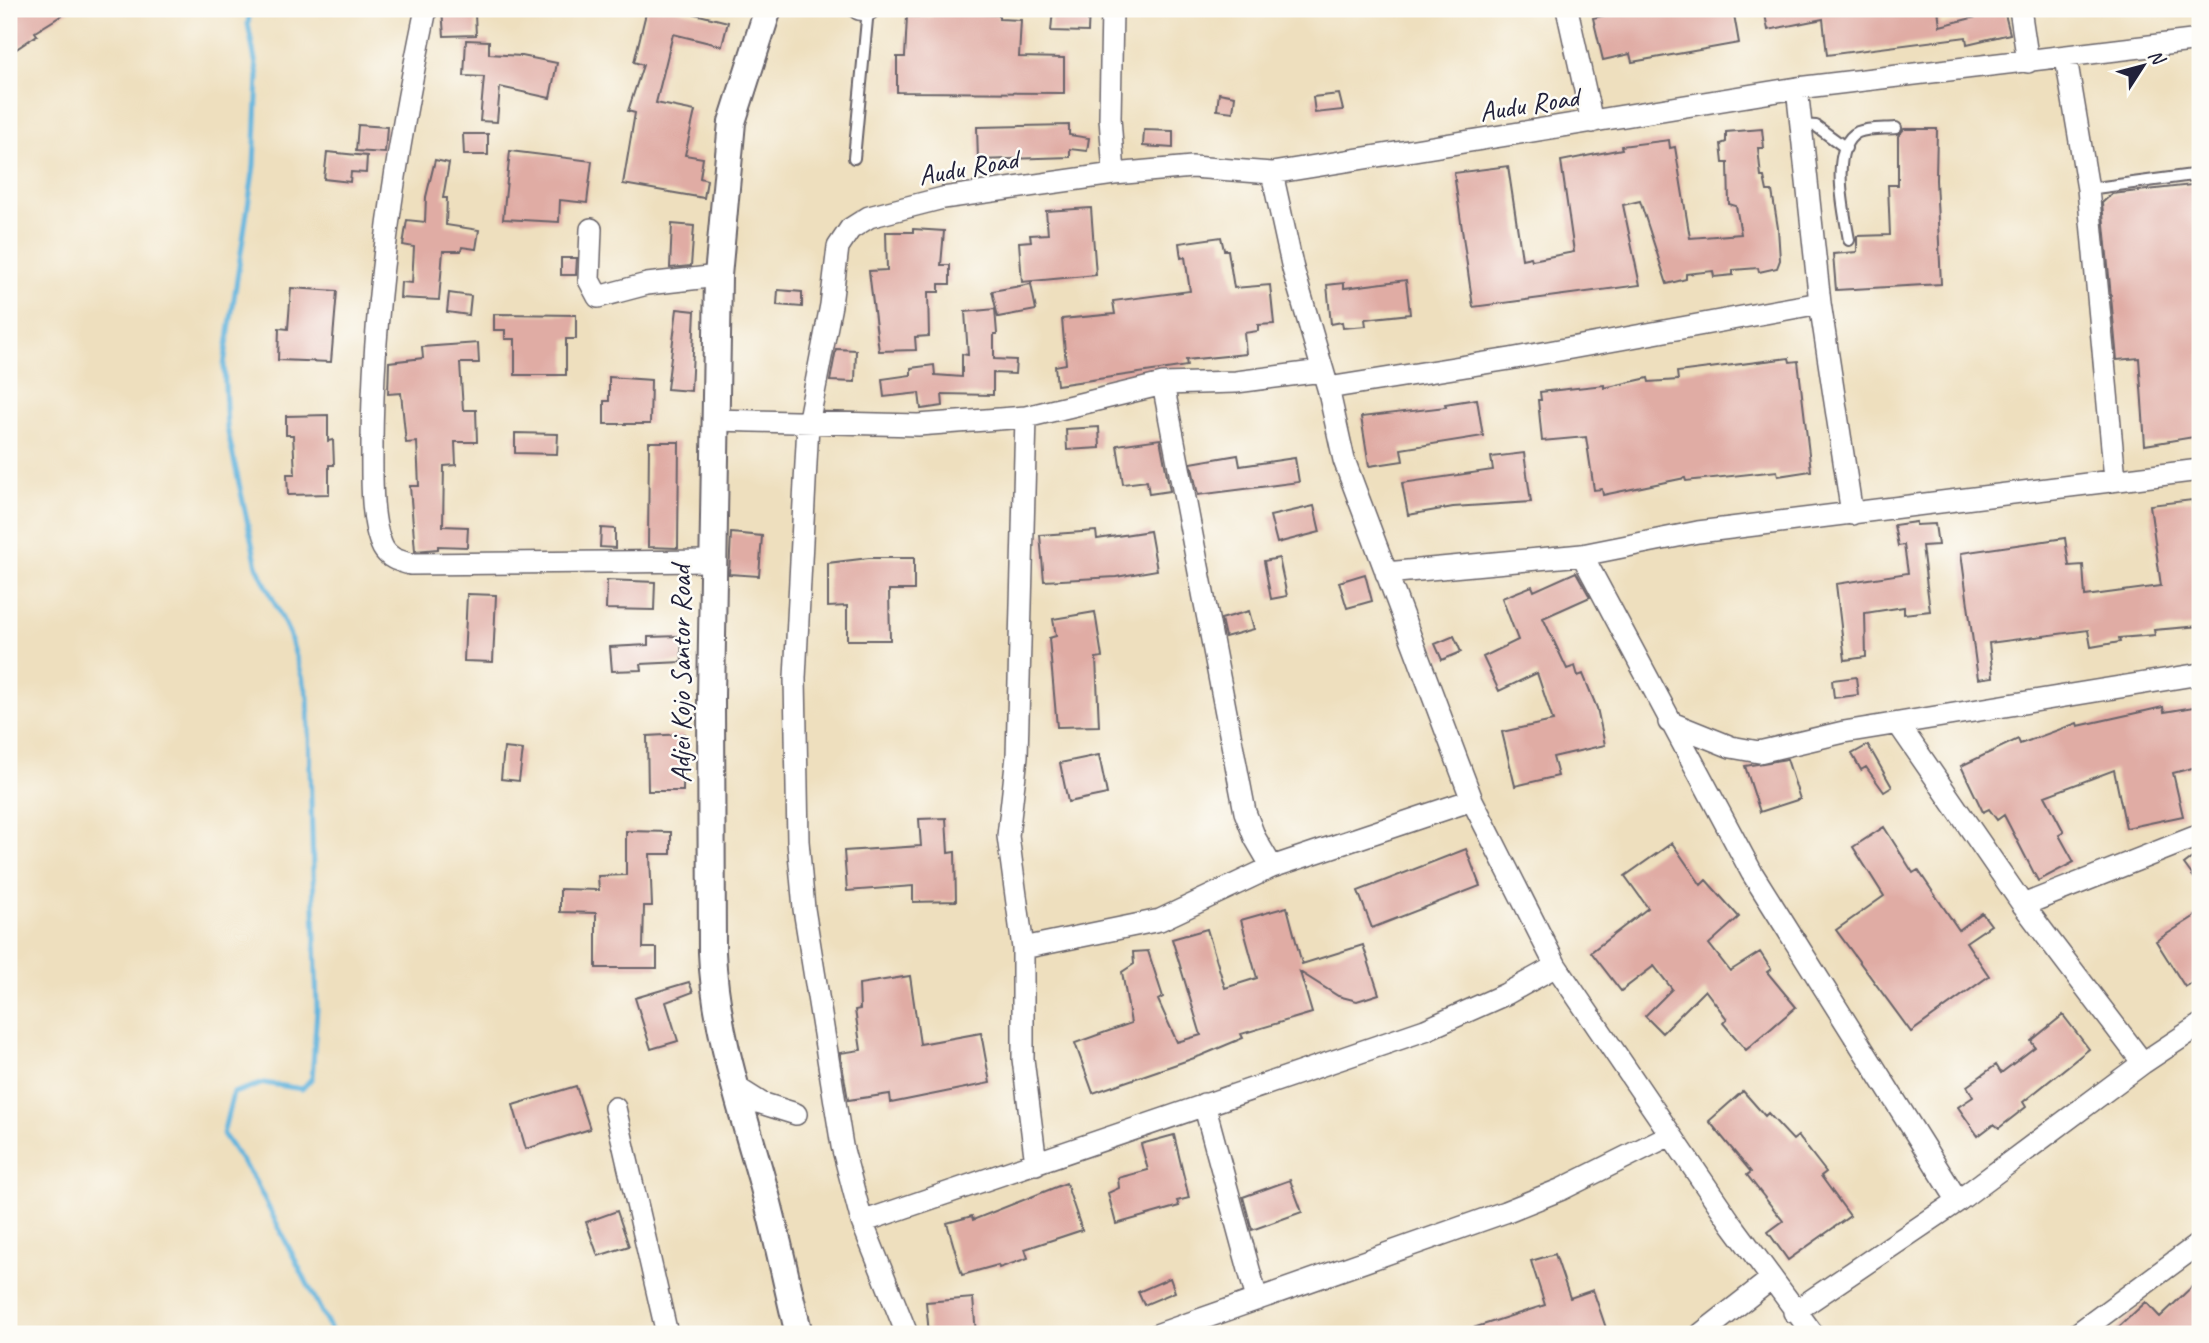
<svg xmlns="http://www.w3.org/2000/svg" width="2209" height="1343" viewBox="0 0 2209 1343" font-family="Caveat,sans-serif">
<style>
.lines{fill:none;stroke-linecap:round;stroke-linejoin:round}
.stream{stroke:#61b4dd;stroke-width:5}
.building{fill:#e0aca4}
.service-casing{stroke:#696469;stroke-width:14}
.minor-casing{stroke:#696469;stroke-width:24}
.tertiary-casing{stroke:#696469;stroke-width:30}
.service{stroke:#fff;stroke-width:10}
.minor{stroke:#fff;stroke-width:21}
.tertiary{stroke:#fff;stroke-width:26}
.labels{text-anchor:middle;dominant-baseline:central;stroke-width:5;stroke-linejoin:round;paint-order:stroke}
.street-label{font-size:28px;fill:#22223b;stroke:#fdfcf7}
</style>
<rect width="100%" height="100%" fill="#fdfcf7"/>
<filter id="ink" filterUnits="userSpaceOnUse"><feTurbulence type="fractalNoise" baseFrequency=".0143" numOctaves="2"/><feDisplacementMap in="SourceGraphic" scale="14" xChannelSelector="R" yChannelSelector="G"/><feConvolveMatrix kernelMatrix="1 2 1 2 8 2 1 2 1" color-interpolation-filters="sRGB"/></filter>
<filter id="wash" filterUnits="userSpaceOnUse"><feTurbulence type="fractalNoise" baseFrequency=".00686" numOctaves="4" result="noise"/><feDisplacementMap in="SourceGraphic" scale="28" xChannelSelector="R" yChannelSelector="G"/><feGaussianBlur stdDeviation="1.57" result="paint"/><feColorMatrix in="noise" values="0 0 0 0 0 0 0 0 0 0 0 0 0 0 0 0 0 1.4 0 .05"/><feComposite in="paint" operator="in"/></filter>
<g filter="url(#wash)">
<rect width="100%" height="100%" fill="#eedfbe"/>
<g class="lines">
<path class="stream" d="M250 9 248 24 258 76 254 166 224 365 227 428 257 566 289 633 308 697 317 1009 312 1078 302 1089 264 1083 233 1093 223 1134 255 1181 333 1334"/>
</g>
<g id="blocks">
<path class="building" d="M9 9H72L35 32 37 35 9 54Z
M442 9H460V15L475 14 476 35 444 36Z
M647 9H674L728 22 722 46 673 34 656 103 695 111 685 155 703 158 700 178 707 180 704 198 623 184 635 113 628 111 643 65 634 62Z
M1053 9H1089L1088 32 1051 31Z
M1623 9H1733L1739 43 1632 62 1630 54 1603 60 1593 18 1623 11Z
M1764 9H1938L1940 26 2004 10 2010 34 1967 44 1966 37 1827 55 1823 19 1768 30Z
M932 11 999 15V19L1021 20 1019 57 1064 58V93L897 92V57H905L907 16 932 17Z
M466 40 489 41V54L522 56 557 63 550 98 500 87 497 122 480 121 484 77 464 76Z
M1219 93 1235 96 1233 112 1217 110Z
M1339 94 1343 110 1315 113 1313 97Z
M358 125 387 127 385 153 356 151Z
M1069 125V135L1089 138 1087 151 1070 149V157L978 160 977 127Z
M1762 129 1764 148H1758L1761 177H1764L1767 191H1772L1778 228 1780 260 1777 268 1759 272 1758 268 1733 270V275L1714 277 1713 271 1686 274V279L1667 284 1640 201 1623 205 1640 285 1473 307 1454 173 1508 166 1522 259 1531 257 1532 260 1574 252 1561 161 1622 149 1621 146 1669 140 1670 148 1675 147 1690 238 1741 234 1736 206 1729 204 1728 163H1723L1721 144 1726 142V132Z
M1904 129H1937L1936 180 1941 284 1836 290 1833 254 1857 252V236L1890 235 1888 185H1898V136Z
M1144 130 1173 131V148L1143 146Z
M463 134H488V155H464Z
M510 151 592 161 587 203 560 200 559 222 503 219Z
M327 152 367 156 366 173 351 172 350 182 324 179Z
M435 160 449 163 443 198H447L446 225 479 230 476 249 462 247 461 251H443L439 300 400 298 401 282 412 283 414 247 403 245 407 220 425 222 426 197Z
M2200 184V436L2145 445 2139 358 2117 360 2102 203 2112 194Z
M1091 208 1096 275 1022 282 1019 242 1031 241 1030 235 1048 234 1046 211Z
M672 224 694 226 691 266 670 268Z
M913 229 944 231 941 265H950V284H939V292H928L929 336 915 337 916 350 879 351 869 271 887 270 886 232H913Z
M1221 237 1224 250H1228L1234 288 1270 285 1274 324 1258 325V331L1244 333 1246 354 1186 360 1187 366 1057 385 1055 366 1066 364 1062 319 1115 314 1113 301 1190 291 1185 257 1181 258 1179 243Z
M561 258H577L576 275H561Z
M1406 280 1410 314 1365 319 1366 326 1343 328 1342 322 1331 324 1327 285 1344 283V288Z
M1031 284 1036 310 998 317 992 291Z
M291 288 337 291 331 362 278 360 279 328 288 329Z
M778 290 802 292V307L777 305Z
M449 293 471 296 469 315 447 312Z
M677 309 695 311 691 391 667 389Z
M995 309 997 334H994V359L1016 360 1015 374 993 373V395L942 394 943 406 921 409 919 393 884 397 882 379 911 375V368L934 365 935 375 962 377V354L968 355 965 312Z
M494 314 576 315V339H566V375H515V339H505V330H494Z
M478 343 479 363H460L463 410H476L477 442H455L456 465 444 466 443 526 468 527 467 547 438 546V549L415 551 410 486H419L417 442 406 443 401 393 388 394 389 362 423 358 422 347Z
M836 349 856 350 855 382 830 381Z
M1789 358 1790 362 1798 361 1811 471 1778 476 1777 471 1686 481 1685 478 1603 495 1602 489 1594 490 1586 437 1542 441 1538 400H1541L1540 392 1604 385V388L1648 378 1649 382 1678 380 1677 372Z
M609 377 651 380 650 424H604V401H609Z
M1477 399 1483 436 1401 449 1403 461 1369 466 1361 417 1446 407 1445 404Z
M328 415V441L333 440 334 465H329V494L288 495 287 474H295L293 435H286V416Z
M1099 427 1100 448 1067 450 1066 429Z
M515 433 558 434 557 454 515 453Z
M1160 439 1170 491 1149 494 1147 481 1123 484 1117 445Z
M649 442H679L678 548 648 547Z
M1524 453 1531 502 1453 507 1408 515 1402 483 1493 470 1491 457Z
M1238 455 1240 466 1295 458 1299 482 1198 495 1191 463Z
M2192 500 2200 559V626L2154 630 2155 635 2119 638 2120 642 2091 647 2088 630 1989 643 1993 677 1978 679 1961 553 2065 538 2069 566 2083 565 2085 596 2161 586 2150 505Z
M1314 506 1320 532 1277 543 1270 516Z
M1916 522V525L1935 524 1938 545 1922 546 1930 611 1904 614V607L1865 613 1866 657 1845 660 1836 584 1908 573 1904 545 1898 546 1894 525Z
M601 528 615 529V548L600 547Z
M1096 531 1097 539 1150 531 1157 570 1116 577 1044 581 1040 535Z
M731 533 762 536 759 576 729 574Z
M869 558H914V590H889L890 640H847V606L828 607V563Z
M1279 558 1287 596 1271 599 1264 561Z
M1576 572 1590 597 1543 618 1567 669 1575 666 1578 676 1583 674 1597 708 1605 745 1553 757 1558 776 1515 786 1502 732 1553 721 1537 673 1499 691 1483 657 1518 640 1502 598 1532 586 1534 591Z
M1365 574 1372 601 1347 608 1339 582Z
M607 580 655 582 654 610 606 609Z
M467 594 496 595 493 662 464 661Z
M1249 611 1254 629 1225 637 1221 619Z
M1095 612 1102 657 1096 658 1099 726 1057 727 1049 638 1056 636 1053 619Z
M681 636 682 662 641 664 642 670 612 671 610 647 648 645V637Z
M1454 636 1461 652 1442 660 1435 644Z
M1856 677 1858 695 1834 698 1832 680Z
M2200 706V766L2173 773 2183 816 2126 828 2114 770 2045 796 2064 832 2059 835 2074 862 2038 881 2004 815 1997 820 1989 809 1983 812 1961 766 2018 739 2020 744 2077 723 2078 726 2163 707 2164 712Z
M684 734 683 791H648L647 736Z
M1868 745 1892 787 1884 792 1866 767 1861 770 1852 754Z
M504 748 523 750 519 781 501 779Z
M1099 755 1107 794 1068 802 1060 763Z
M1787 759 1800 799 1760 812 1745 766Z
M946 818 948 853 955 852 956 901 913 902V886L847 891 844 851 921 846 919 819Z
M1884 827 1913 873 1918 870 1959 930 1982 913 1991 925 1966 942 1989 976 1911 1032 1836 930 1884 896 1853 847Z
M626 831 671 832V854H650L652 906H644L643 948H657V968H596V913L560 912V889L599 890 598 876 626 875Z
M1672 843 1701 885 1706 880 1739 917 1709 944 1730 971 1760 952 1771 969 1767 972 1796 1007 1746 1050 1723 1023 1727 1019 1705 990 1662 1033 1645 1016 1672 989 1654 966 1621 991 1591 952 1648 908 1625 876Z
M1466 849 1480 886 1372 928 1358 891Z
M2200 852V886L2184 864Z
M1287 907 1302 964 1363 945 1379 994 1357 1001 1338 996 1300 972 1312 1013 1241 1034 1243 1038 1200 1056 1093 1093 1075 1043 1131 1023 1122 972 1134 964 1133 952 1148 951 1163 997 1158 1000 1177 1042 1201 1035 1172 939 1207 929 1225 988 1257 978 1241 920Z
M2200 913V978L2185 987 2156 941Z
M910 976 920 1044 981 1033 990 1083 891 1103 890 1094 848 1100 840 1053 861 1050 855 1010 860 1009 859 984Z
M689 982 693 992 666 1002 678 1041 651 1049 635 998Z
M2063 1015 2089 1049 2023 1102 2026 1107 1999 1128 1994 1124 1978 1136 1958 1107 1973 1097 1967 1086 1996 1065 2001 1073 2035 1047 2031 1041Z
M576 1086 590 1129 526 1149 513 1105Z
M1743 1091 1765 1116 1768 1113 1793 1140 1798 1136 1826 1172 1821 1176 1850 1216 1788 1260 1768 1232 1783 1221 1747 1175 1751 1172 1709 1121Z
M1174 1135 1189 1198 1177 1201 1179 1206 1116 1224 1108 1193 1119 1188 1118 1178 1148 1170 1141 1144Z
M1290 1180 1302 1212 1252 1230 1243 1197Z
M1066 1183 1082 1230 1025 1249 1028 1258 999 1268 998 1265 962 1275 947 1223 972 1216 973 1220Z
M617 1211 629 1246 598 1256 586 1222Z
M1555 1254 1570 1298 1593 1290 1608 1334H1465L1464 1331 1545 1305 1531 1261Z
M1170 1278 1175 1292 1144 1305 1138 1292Z
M2200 1279V1334H2111L2146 1302 2160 1317Z
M973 1298 976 1334H929L926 1302Z"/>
</g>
</g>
<g filter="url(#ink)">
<use href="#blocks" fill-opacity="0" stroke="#696469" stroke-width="2"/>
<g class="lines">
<defs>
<path id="service" d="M1801 125 1816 126 1846 148
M854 158 868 9
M2088 189 2200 174
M1849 240C1845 215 1828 147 1858 132 1868 128 1884 129 1896 128"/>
<path id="minor" d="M426 9C396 152 373 296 372 443 372 472 370 522 383 548 389 559 400 561 410 564L712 561
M859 9 868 10
M1112 9 1110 118 1114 174
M1567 9 1592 122
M2020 9 2028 62
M2066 58 2088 189 2115 479
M1797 88 1820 303 1852 514
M1272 173 1293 269 1328 388 1344 460 1472 800 1556 966 1731 1223 1813 1334
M591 229 589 280 598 297 647 284 718 276
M1163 384 1245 812 1255 838 1272 867
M1328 388 1510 359 1820 303
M1026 417 1017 756 1008 836 1023 948V1059L1036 1164
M715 420 918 425 1026 417 1163 384 1236 382 1322 371
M1582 555 1752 873 1958 1201
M1386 573 1582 555 1698 532 2200 470
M1669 722 1731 747 1759 752 1844 732 2200 674
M1899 725 2023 905 2143 1063
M2023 905 2200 835
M1023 948 1160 920 1272 867 1472 800
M734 1086 761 1103 796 1114
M1204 1104 1257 1299
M615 1108 667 1334
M862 1222 1425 1030 1506 994 1556 966
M1794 1312 1958 1201 2143 1063 2200 1025
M907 1334 862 1222 842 1146 804 909 798 841 795 678 808 424 831 305 838 247 850 229 869 217 943 198 1114 174 1192 167 1272 173 1797 88 2200 40
M1159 1334 1505 1212 1562 1189 1670 1135
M1701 1334 1770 1280
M2077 1334 2200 1243"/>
<path id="tertiary" d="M768 9 732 122 718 276 711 698 712 952C715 1029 740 1103 761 1177 776 1229 786 1282 799 1334"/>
</defs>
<use href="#service" class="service-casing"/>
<use href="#minor" class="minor-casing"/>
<use href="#tertiary" class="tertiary-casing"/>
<use href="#service" class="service"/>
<use href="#minor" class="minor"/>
<use href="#tertiary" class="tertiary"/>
</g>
</g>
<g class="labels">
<g class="street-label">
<text transform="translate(1529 104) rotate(-9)">Audu Road</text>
<text transform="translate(968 167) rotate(-10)">Audu Road</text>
<text transform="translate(680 674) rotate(-90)">Adjei Kojo Santor Road</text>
</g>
</g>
<rect width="2209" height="1343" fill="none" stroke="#fdfcf7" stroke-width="35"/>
<g transform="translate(2143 66) rotate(54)" stroke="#fdfcf7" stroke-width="5" paint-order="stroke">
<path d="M0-5L12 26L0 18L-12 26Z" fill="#22223b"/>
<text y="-10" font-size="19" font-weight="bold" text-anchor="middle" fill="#22223b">N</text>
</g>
</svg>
